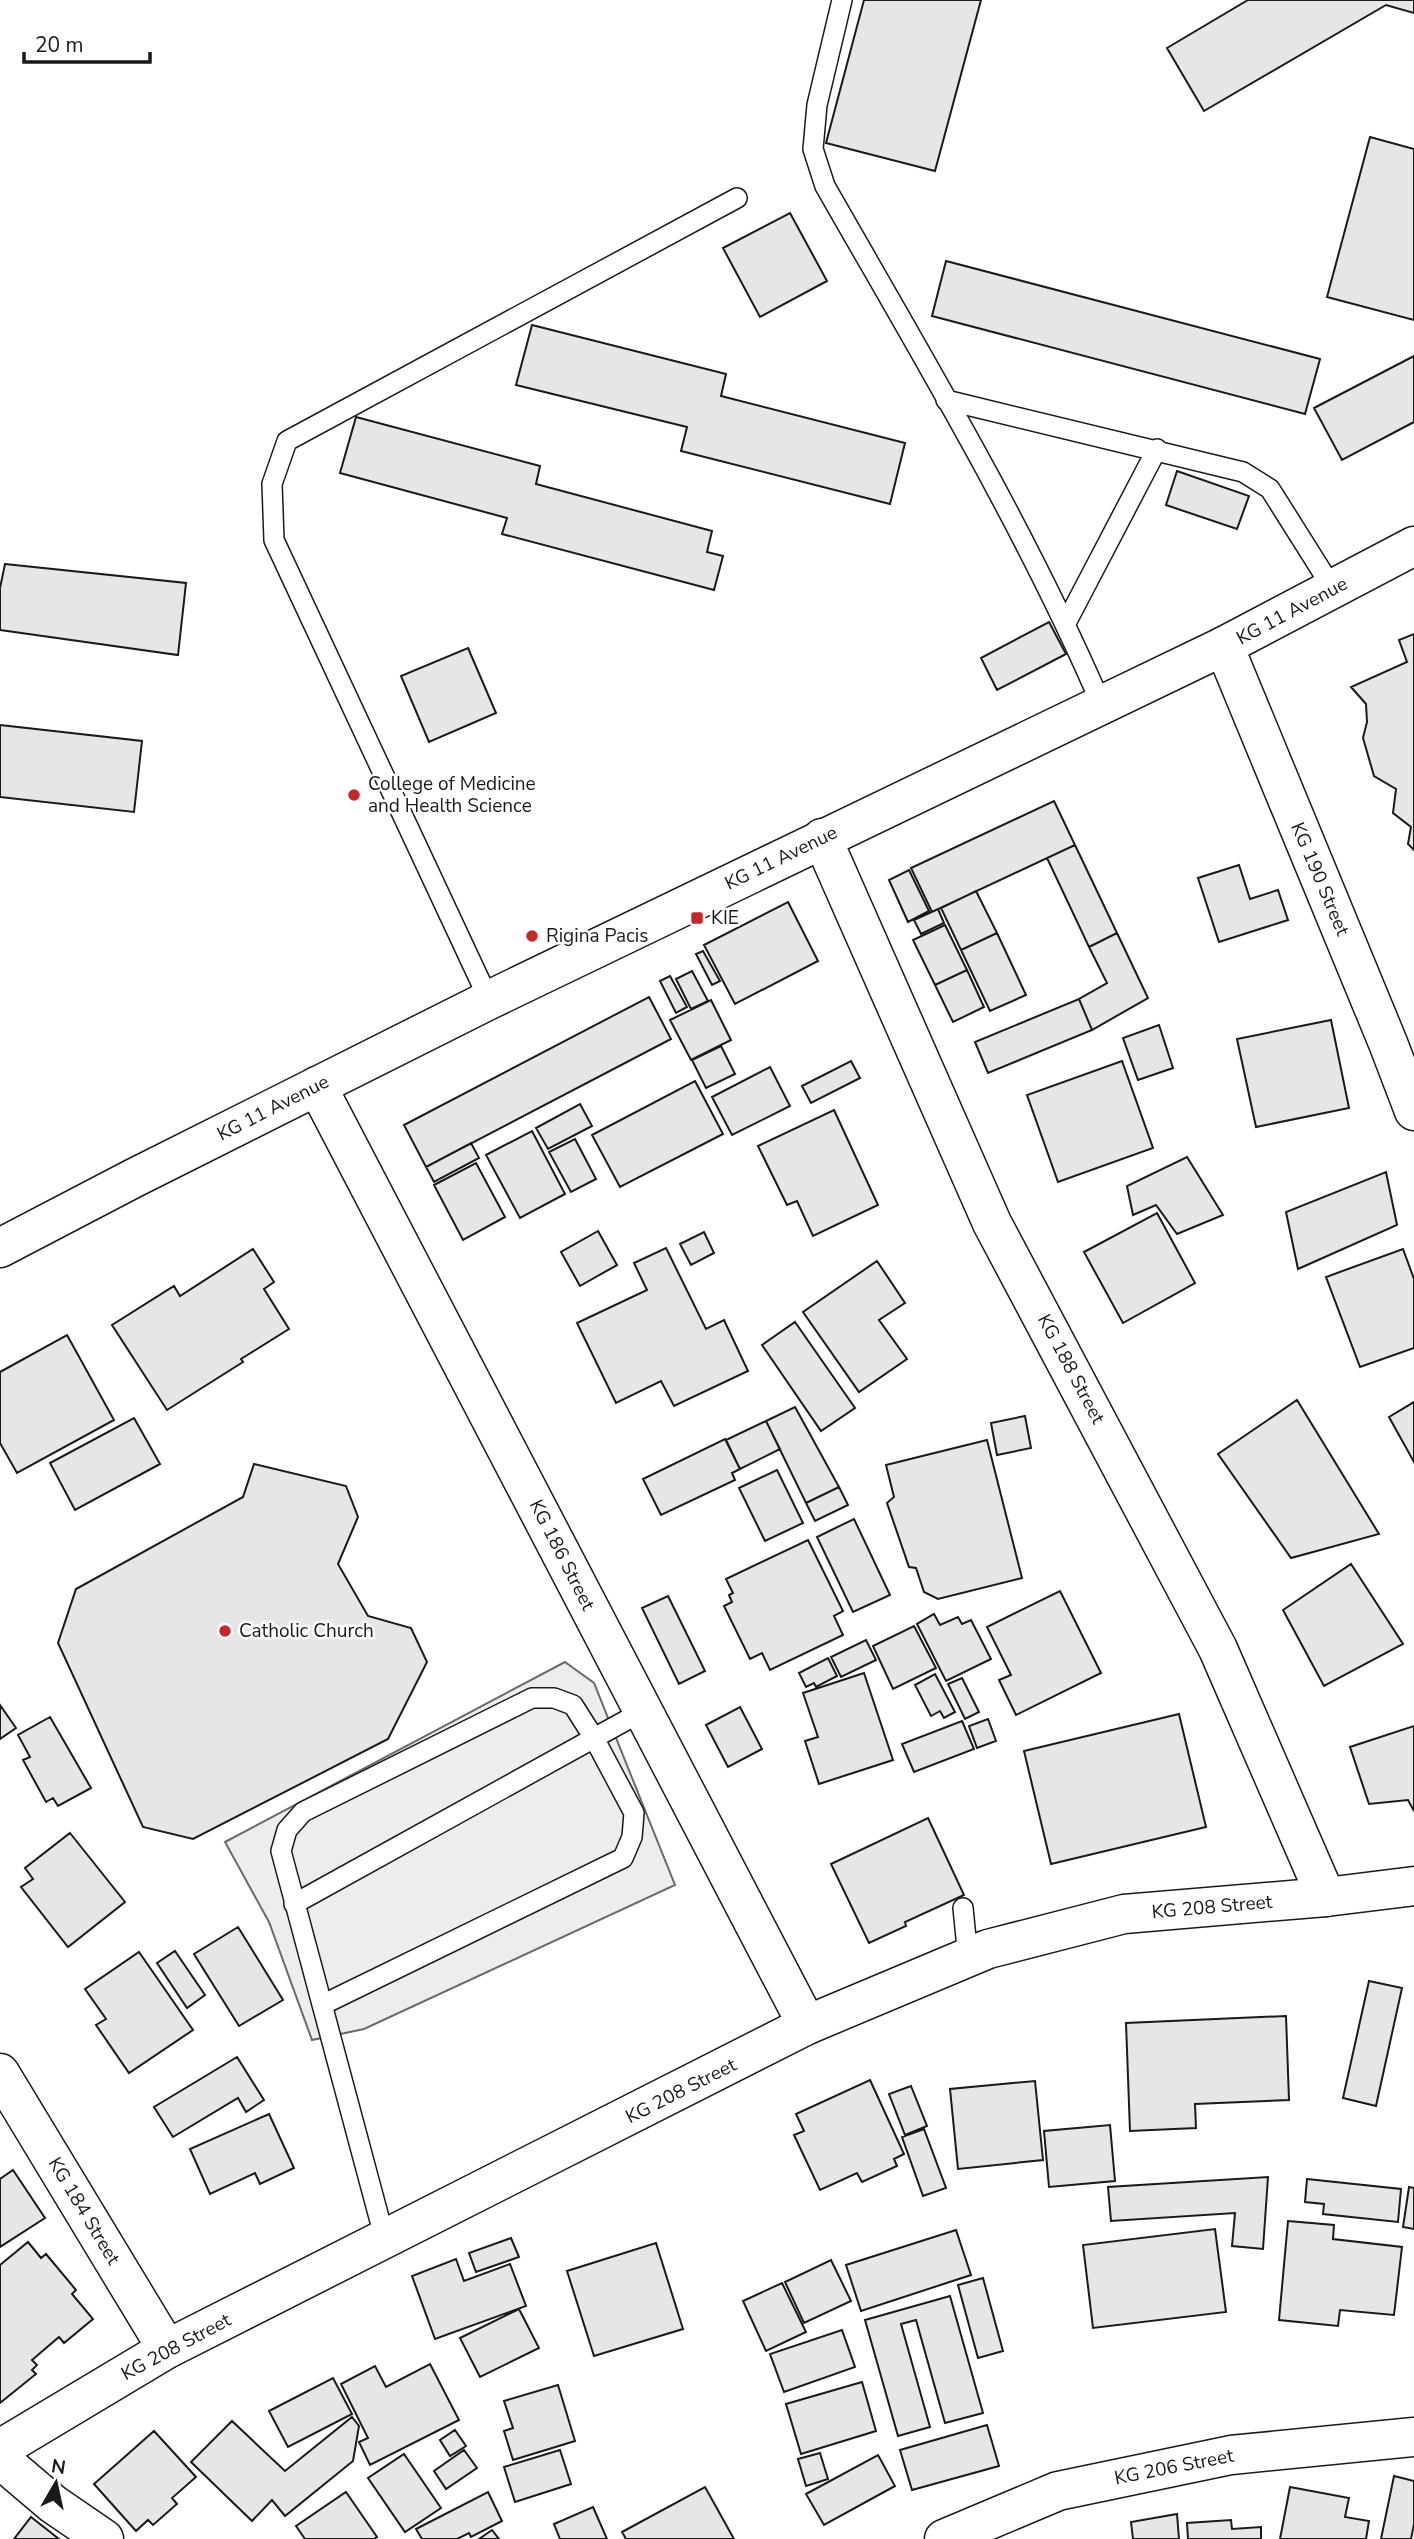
<svg xmlns="http://www.w3.org/2000/svg" width="1414" height="2539" viewBox="0 0 1414 2539" font-family="'Nunito Sans',sans-serif">
<style>
.parking{fill:#ededed;stroke:#6a6a6a;stroke-width:2}
.building{fill:#e6e6e6;stroke:#1a1a1a;stroke-width:2}
.lines{fill:none;stroke-linecap:round;stroke-linejoin:round}
.service-casing{stroke:#1a1a1a;stroke-width:22}
.minor-casing{stroke:#1a1a1a;stroke-width:41}
.tertiary-casing{stroke:#1a1a1a;stroke-width:41}
.secondary-casing{stroke:#1a1a1a;stroke-width:41}
.service{stroke:#fff;stroke-width:19}
.minor{stroke:#fff;stroke-width:38}
.tertiary{stroke:#fff;stroke-width:38}
.secondary{stroke:#fff;stroke-width:38}
.poi-dot{fill:#c62828;stroke:#fff;stroke-width:2.5}
.labels{text-anchor:middle;dominant-baseline:central;stroke-width:5;stroke-linejoin:round;paint-order:stroke}
.street-label{font-size:19px;fill:#1a1a1a;stroke:#fff}
.poi-label{font-size:19px;fill:#1a1a1a;stroke:#fff;text-anchor:start}
</style>
<rect width="100%" height="100%" fill="#fff"/>
<path class="parking" d="M565 1662 594 1683 675 1885 364 2029 312 2040 269 1922 225 1842Z"/>
<path class="building" d="M864 0H981L935 171 826 143Z
M1248 0H1414V13L1386 5 1204 111 1167 48Z
M1370 137 1414 149V320L1327 297Z
M790 213 827 281 760 317 723 248Z
M946 261 1320 359 1305 414 932 316Z
M532 325 726 374 721 396 905 443 890 504 681 451 687 427 516 385Z
M1414 356V422L1342 460 1314 408Z
M356 417 540 466 536 484 712 531 707 552 723 556 714 590 502 534 507 518 340 473Z
M1177 471 1249 496 1237 529 1166 505Z
M5 564 186 583 178 655 0 630V588Z
M1049 622 1066 654 997 690 981 658Z
M1414 634V850L1408 844 1411 827 1393 813 1396 789 1374 776 1363 738 1367 722 1366 704 1351 687 1407 662 1399 640Z
M468 648 496 713 429 742 401 676Z
M0 725 142 741 134 812 0 797Z
M1054 801 1075 845 932 912 911 868Z
M1075 845 1117 933 1089 947 1047 858Z
M1239 865 1250 899 1278 890 1288 920 1219 942 1198 878Z
M909 870 929 911 908 922 889 880Z
M976 891 997 933 961 950 941 908Z
M788 902 818 961 735 1004 704 945Z
M938 909 944 923 921 934 914 920Z
M945 925 967 970 935 985 913 940Z
M997 933 1026 995 990 1011 961 950Z
M1117 933 1148 998 1092 1030 1079 999 1107 983 1089 947Z
M703 951 720 981 712 985 696 954Z
M967 970 984 1007 953 1022 935 985Z
M692 971 708 1001 691 1009 676 979Z
M670 976 687 1007 676 1013 660 981Z
M649 997 671 1039 426 1167 404 1125Z
M1079 999 1092 1030 988 1073 975 1042Z
M711 1000 731 1040 691 1060 670 1020Z
M1331 1020 1349 1108 1256 1127 1237 1039Z
M1159 1025 1173 1068 1138 1080 1123 1038Z
M721 1046 735 1074 706 1088 692 1060Z
M851 1061 860 1078 811 1103 802 1086Z
M1122 1061 1153 1148 1058 1182 1027 1095Z
M770 1067 790 1106 732 1135 712 1097Z
M695 1081 723 1134 620 1187 592 1135Z
M580 1104 592 1126 548 1149 536 1128Z
M834 1110 878 1205 813 1236 797 1201 787 1205 758 1146Z
M532 1131 565 1194 520 1218 486 1155Z
M575 1139 596 1179 571 1192 549 1152Z
M471 1143 479 1158 434 1182 426 1167Z
M1187 1157 1223 1215 1177 1234 1156 1205 1133 1215 1127 1186Z
M476 1163 505 1217 463 1240 434 1185Z
M1386 1172 1397 1225 1298 1269 1286 1212Z
M1157 1213 1195 1283 1123 1323 1084 1252Z
M598 1231 617 1265 580 1286 561 1252Z
M704 1232 714 1253 691 1265 680 1244Z
M666 1248 706 1329 724 1320 748 1371 674 1406 661 1381 616 1403 577 1323 647 1290 634 1263Z
M253 1249 274 1282 264 1289 289 1329 241 1359 243 1362 167 1410 112 1325 174 1286 180 1296Z
M1403 1249 1414 1279V1348L1360 1367 1326 1277Z
M877 1261 905 1303 879 1320 907 1359 859 1392 803 1312Z
M795 1322 855 1408 821 1431 762 1345Z
M67 1335 114 1420 17 1473 0 1443V1372Z
M1297 1400 1379 1534 1291 1558 1218 1454Z
M1414 1402V1462L1389 1417Z
M795 1407 839 1487 806 1503 766 1421Z
M1025 1416 1031 1448 997 1455 991 1423Z
M134 1418 160 1464 75 1510 50 1463Z
M766 1421 780 1449 740 1469 726 1440Z
M725 1439 740 1469 732 1473 735 1480 661 1515 643 1479Z
M987 1440 1022 1578 938 1599 924 1592 916 1568 909 1567 887 1503 894 1497 886 1465Z
M254 1464 346 1486 358 1517 338 1564 368 1616 411 1628 427 1662 388 1739 193 1839 143 1827 58 1643 76 1589 243 1497Z
M777 1470 803 1523 765 1541 739 1488Z
M839 1487 848 1505 815 1521 806 1503Z
M854 1519 890 1595 853 1612 817 1537Z
M808 1540 843 1611 834 1616 843 1635 770 1670 762 1653 750 1659 724 1606 732 1602 729 1595 733 1593 726 1579Z
M1351 1564 1403 1644 1324 1686 1283 1610Z
M1060 1591 1101 1673 1016 1715 999 1680 1011 1675 987 1627Z
M668 1596 705 1671 679 1684 642 1608Z
M934 1614 940 1625 958 1617 962 1624 971 1620 991 1659 946 1681 917 1624Z
M914 1626 936 1668 893 1689 873 1646Z
M866 1640 876 1660 841 1677 831 1657Z
M828 1658 837 1676 816 1687 814 1683 806 1687 799 1673Z
M864 1673 893 1760 819 1784 805 1741 818 1737 803 1693Z
M935 1674 955 1712 944 1718 940 1711 931 1716 915 1685Z
M962 1678 979 1712 965 1719 948 1684Z
M0 1705 16 1728 0 1739Z
M740 1707 762 1749 728 1767 706 1725Z
M1179 1714 1206 1827 1051 1864 1024 1751Z
M50 1717 91 1788 58 1806 53 1798 46 1802 23 1760 30 1757 18 1735Z
M988 1719 996 1741 977 1748 969 1726Z
M962 1721 974 1749 914 1772 902 1744Z
M1414 1726V1811L1408 1800 1369 1804 1350 1747Z
M928 1818 964 1895 905 1922 906 1926 869 1943 831 1864Z
M70 1833 125 1902 68 1947 21 1887 33 1879 25 1868Z
M238 1927 283 2000 239 2026 194 1954Z
M175 1951 205 1995 187 2008 157 1963Z
M139 1952 193 2030 129 2073 96 2025 106 2019 85 1989Z
M1369 1981 1402 1988 1376 2106 1343 2098Z
M1286 2016 1289 2100 1195 2104 1196 2128 1130 2131 1126 2023Z
M237 2057 264 2100 246 2112 238 2098 173 2137 154 2107Z
M870 2080 904 2154 894 2159 897 2166 862 2182 857 2173 820 2190 794 2135 804 2131 796 2114Z
M1035 2081 1043 2160 958 2169 950 2089Z
M911 2086 927 2126 905 2135 889 2094Z
M269 2114 294 2168 260 2184 255 2173 210 2194 190 2149Z
M1110 2125 1115 2181 1049 2187 1044 2131Z
M924 2129 946 2188 923 2196 902 2137Z
M13 2170 45 2218 0 2247V2179Z
M1268 2177 1263 2249 1232 2246 1235 2213 1111 2221 1108 2187Z
M1307 2179 1401 2189 1398 2222 1323 2214 1324 2204 1305 2202Z
M1409 2187 1414 2188V2229L1403 2227Z
M1288 2221 1334 2225 1333 2239 1402 2247 1394 2315 1340 2310 1338 2326 1279 2320Z
M1215 2229 1226 2312 1093 2328 1083 2245Z
M956 2230 971 2275 861 2311 846 2265Z
M511 2238 519 2257 476 2272 469 2253Z
M28 2242 41 2258 46 2254 76 2290 72 2294 93 2319 64 2343 59 2337 32 2360 37 2365 32 2370 36 2374 0 2403V2265Z
M656 2243 683 2329 594 2356 567 2271Z
M456 2259 464 2281 510 2264 526 2306 435 2339 412 2276Z
M831 2260 851 2301 804 2323 785 2282Z
M983 2278 1003 2351 978 2358 958 2285Z
M782 2283 806 2332 766 2351 743 2301Z
M950 2296 983 2413 945 2423 916 2320 901 2324 930 2427 898 2436 865 2320Z
M519 2309 539 2348 480 2377 460 2338Z
M842 2330 855 2367 784 2392 770 2354Z
M430 2364 459 2420 370 2465 359 2442 368 2438 341 2384 375 2366 386 2387Z
M333 2378 352 2414 288 2447 269 2411Z
M862 2382 876 2431 801 2454 786 2404Z
M558 2385 575 2441 513 2460 504 2431 513 2428 504 2401Z
M352 2417 359 2426 353 2461 285 2516 272 2500 252 2521 191 2462 232 2421 285 2471Z
M987 2425 999 2466 912 2490 900 2450Z
M455 2430 466 2446 450 2456 440 2440Z
M154 2431 196 2477 172 2498 177 2504 153 2525 148 2520 136 2531 94 2484Z
M464 2450 477 2468 446 2489 434 2471Z
M560 2450 571 2484 515 2502 504 2467Z
M820 2453 828 2479 806 2486 798 2459Z
M404 2454 441 2508 405 2532 368 2478Z
M878 2455 895 2486 824 2525 806 2494Z
M1394 2476 1414 2481V2524L1411 2539H1381Z
M705 2487 734 2539H626L622 2532Z
M1290 2487 1349 2498 1345 2517 1369 2521 1366 2539H1280Z
M346 2492 377 2537 374 2539H305L296 2526Z
M488 2492 502 2521 471 2537 469 2533 457 2539H422L416 2529Z
M593 2507 607 2539H560L554 2524Z
M1177 2514 1179 2539H1133L1131 2522Z
M31 2517 59 2539H14Z
M1231 2520 1232 2529 1261 2527V2539H1188L1187 2523Z
M492 2530 499 2539H479Z"/>
<g class="lines">
<defs>
<path id="service" d="M842 0 817 105 813 149 825 186C922 356 1025 527 1102 706
M946 400 1243 472 1270 489 1333 589
M1066 623 1157 449
M489 1000 274 540 272 484 287 441 737 198
M294 1904 643 1711
M963 1908 968 1958
M322 2005 623 1858 632 1837 634 1813 594 1738 573 1705 554 1698H532L303 1812 287 1830 281 1851 385 2240"/>
<path id="minor" d="M1224 646 1388 1043 1414 1111
M822 838 992 1223 1218 1649 1326 1897
M317 1086 807 2025
M0 2073 167 2349
M0 2459 53 2504 104 2539
M944 2539 1058 2491 1231 2455 1414 2437"/>
<path id="tertiary" d="M0 2449 167 2349 807 2025 988 1949 1124 1914 1326 1897 1414 1886"/>
<path id="secondary" d="M0 1248 134 1178 489 1000 1224 646 1414 546"/>
</defs>
<use href="#service" class="service-casing"/>
<use href="#minor" class="minor-casing"/>
<use href="#tertiary" class="tertiary-casing"/>
<use href="#secondary" class="secondary-casing"/>
<use href="#service" class="service"/>
<use href="#minor" class="minor"/>
<use href="#tertiary" class="tertiary"/>
<use href="#secondary" class="secondary"/>
</g>
<g class="poi-dot">
<circle cx="354" cy="795" r="7"/>
<rect x="690" y="911" width="14" height="14" rx="3.5"/>
<circle cx="532" cy="936" r="7"/>
<circle cx="225" cy="1631" r="7"/>
</g>
<g class="labels">
<g class="street-label">
<text transform="translate(1292 611) rotate(-28)">KG 11 Avenue</text>
<text transform="translate(781 858) rotate(-26)">KG 11 Avenue</text>
<text transform="translate(1320 879) rotate(67)">KG 190 Street</text>
<text transform="translate(273 1108) rotate(-27)">KG 11 Avenue</text>
<text transform="translate(1071 1369) rotate(62)">KG 188 Street</text>
<text transform="translate(562 1555) rotate(63)">KG 186 Street</text>
<text transform="translate(1212 1907) rotate(-5)">KG 208 Street</text>
<text transform="translate(681 2091) rotate(-27)">KG 208 Street</text>
<text transform="translate(84 2211) rotate(59)">KG 184 Street</text>
<text transform="translate(176 2347) rotate(-28)">KG 208 Street</text>
<text transform="translate(1174 2467) rotate(-11)">KG 206 Street</text>
</g>
<g class="poi-label">
<text x="368" y="784">College of Medicine<tspan x="368" dy="22">and Health Science</tspan></text>
<text x="711" y="918">KIE</text>
<text x="546" y="936">Rigina Pacis</text>
<text x="239" y="1631">Catholic Church</text>
</g>
</g>
<g transform="translate(56 2483) rotate(9)" stroke="#ffffff" stroke-width="5" paint-order="stroke">
<path d="M0-5L12 26L0 18L-12 26Z" fill="#1a1a1a"/>
<text y="-10" font-size="19" font-weight="bold" text-anchor="middle" fill="#1a1a1a">N</text>
</g>
<path d="M24 52v10h126v-10" fill="none" stroke="#1a1a1a" stroke-width="3.5"/>
<text x="35" y="52" font-size="21" fill="#1a1a1a" stroke="#ffffff" stroke-width="5" paint-order="stroke">20 m</text>
</svg>
